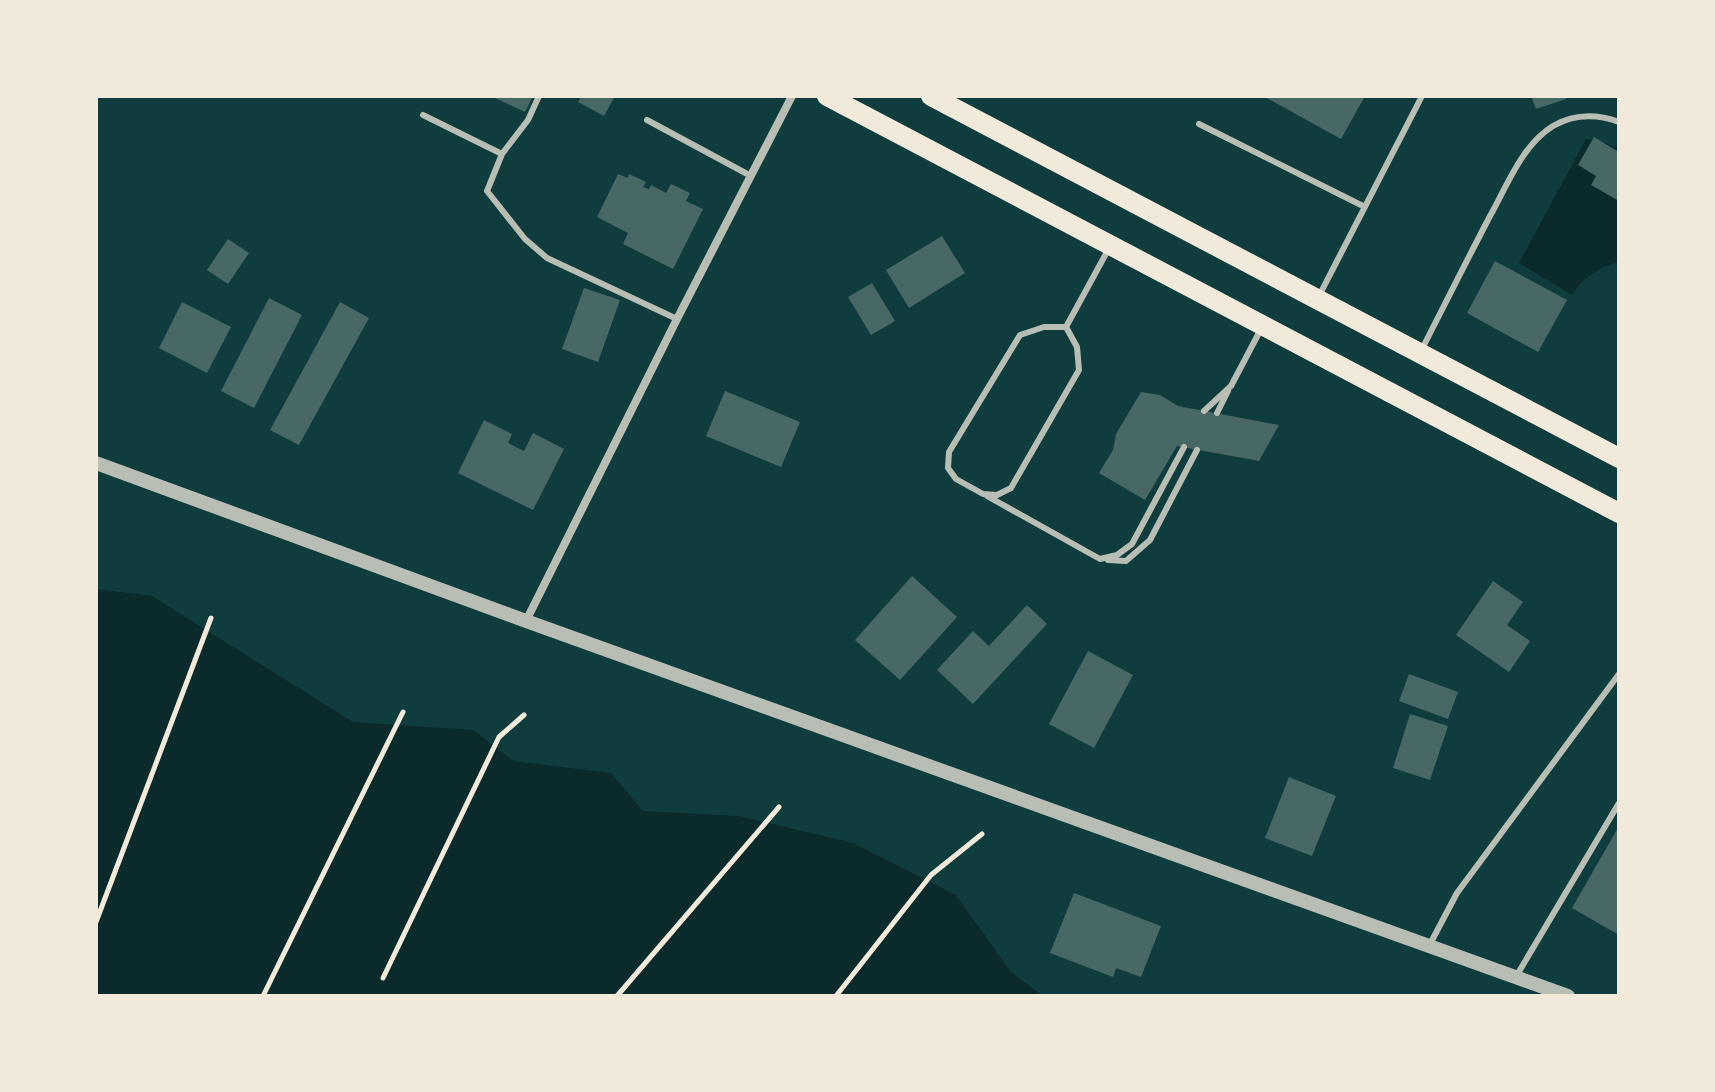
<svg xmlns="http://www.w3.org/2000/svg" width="1715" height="1092" viewBox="0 0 1715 1092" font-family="'DejaVu Sans',sans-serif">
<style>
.water{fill:#0a2a2b}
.building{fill:#486865}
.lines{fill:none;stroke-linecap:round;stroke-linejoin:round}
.path{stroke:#f1e9da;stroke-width:5}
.service{stroke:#b8beb3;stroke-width:6}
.minor{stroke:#b8beb3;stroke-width:8}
.tertiary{stroke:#b8beb3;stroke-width:14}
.primary{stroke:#f1e9da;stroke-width:20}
</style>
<rect width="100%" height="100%" fill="#0f3d3e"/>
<path class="water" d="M1586 139 1598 140 1619 149V262C1598 267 1584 277 1572 295L1519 263Z
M96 589 152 596 353 722 473 730 514 761 611 773 643 811 739 816 853 843 956 895 1011 972 1043 996H96Z"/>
<path class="building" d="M491 96H533L525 112Z
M582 96H615L604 116 578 102Z
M1263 96H1365L1341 139Z
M1531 96H1565L1566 99 1536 109Z
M1594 137 1619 152V201L1591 185 1596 176 1578 165Z
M618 174 628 178 629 174 646 182 643 187 649 189 651 185 666 193 671 184 690 193 686 201 703 209 673 269 623 244 628 233 597 217Z
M942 236 965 273 909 308 886 270Z
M228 239 249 253 228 284 207 270Z
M1495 261 1567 300 1538 352 1467 313Z
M872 283 895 321 871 335 848 297Z
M584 288 620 300 598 362 562 349Z
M269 298 302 315 254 408 221 391Z
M182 302 231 327 207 373 159 348Z
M340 302 369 318 299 445 270 430Z
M725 391 800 422 781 467 706 436Z
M1141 392 1160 395 1178 406 1279 425 1259 461 1177 446 1145 500 1099 473 1113 450 1116 434Z
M484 420 512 434 508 443 524 451 533 433 564 449 533 510 458 473Z
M912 576 957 617 900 680 855 640Z
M1493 581 1523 602 1507 625 1530 641 1509 672 1456 635Z
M1027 605 1047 624 973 704 937 670 973 631 989 646Z
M1088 651 1133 675 1094 748 1049 724Z
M1409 674 1458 692 1448 719 1399 701Z
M1410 714 1448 726 1430 780 1393 768Z
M1289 777 1336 796 1312 856 1265 838Z
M1619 826V935L1572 908Z
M1074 893 1161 926 1141 977 1116 968 1113 977 1050 953Z"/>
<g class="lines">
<path class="path" d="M96 922 211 618
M383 978 499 737 524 715
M263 996 403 712
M617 996 779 807
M836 996 931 875 982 834"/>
<path class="service" d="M539 96 528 120 502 154 487 191 525 239 547 258 677 319
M423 115 502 154
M647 120 751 176
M1199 124 1365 207
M1319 296 1422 96
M1044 327H1066L1077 347 1079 370 1011 488 997 495 983 494 956 479 948 468 949 452 1020 335Z
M1066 327 1108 250
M1422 349C1445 304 1467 260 1490 216 1507 186 1522 145 1553 126 1574 114 1597 114 1619 122
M1204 411 1231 386 1261 329
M1217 413 1228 391
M987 496 1100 559 1117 555 1132 544 1184 447
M1108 560 1126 561 1150 540 1197 450
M1429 946 1457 893 1619 674
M1517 975 1619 803"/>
<path class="minor" d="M526 621 677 319 792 96"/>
<path class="tertiary" d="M96 463 526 621 1568 996"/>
<path class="primary" d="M827 96 1619 513
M931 96 1619 458"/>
</g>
<rect width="1715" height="1092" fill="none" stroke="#f1e9da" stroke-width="196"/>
</svg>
